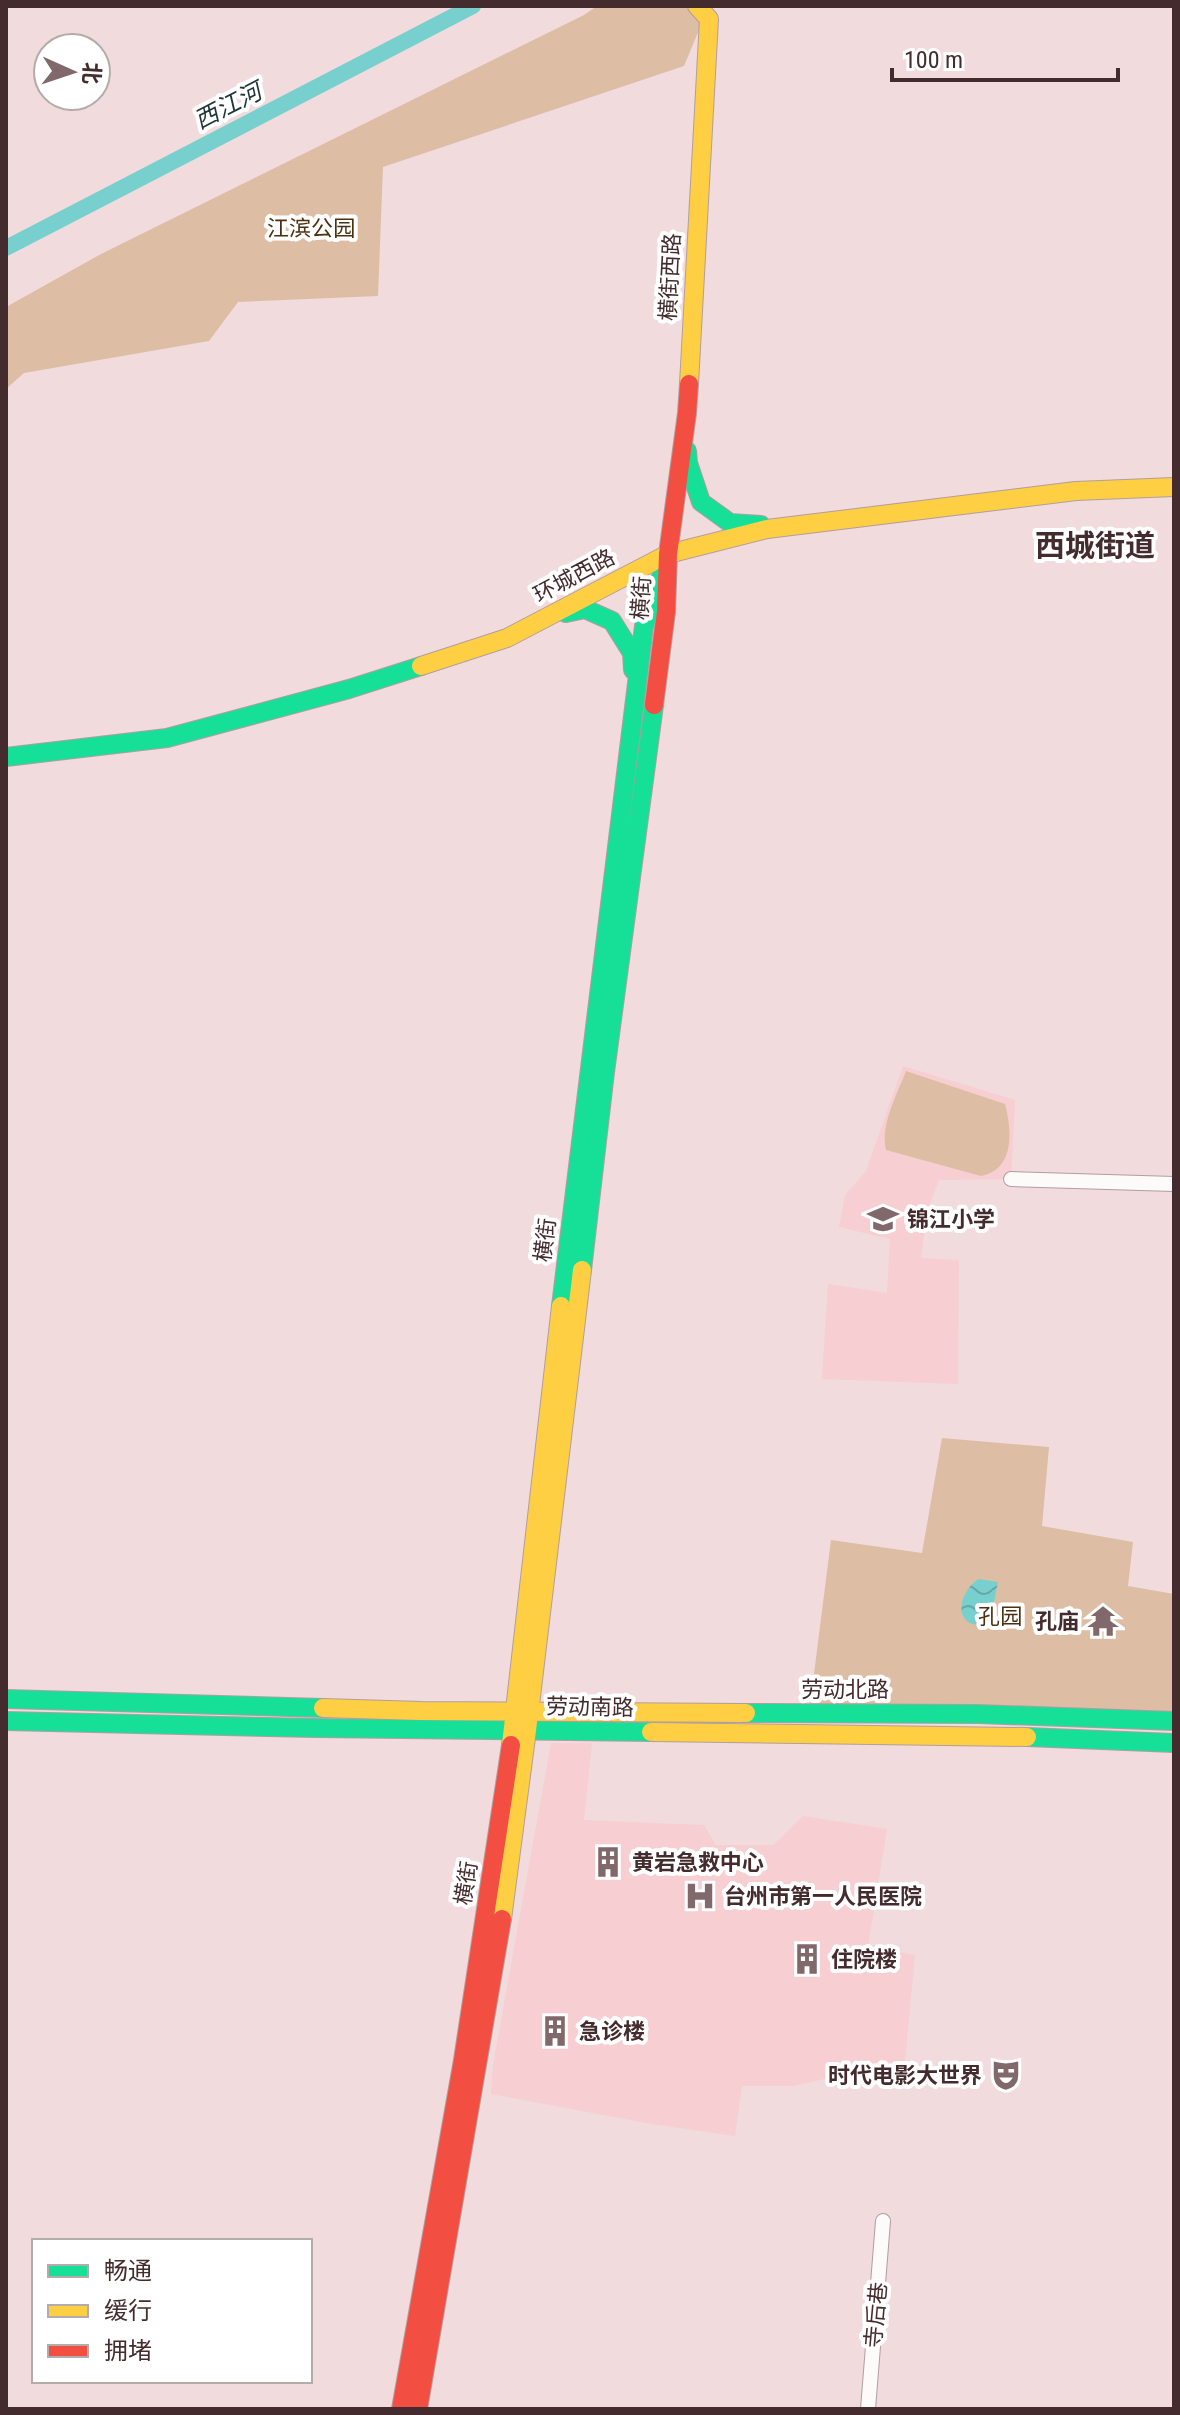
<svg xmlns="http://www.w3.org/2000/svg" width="1180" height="2415" viewBox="0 0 1180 2415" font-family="'Roboto Condensed','Noto Sans SC',sans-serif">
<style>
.built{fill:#f7ced1}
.green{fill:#ddbea4}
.water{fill:url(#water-waves)}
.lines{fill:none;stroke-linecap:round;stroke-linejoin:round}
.canal{stroke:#78d0ce;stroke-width:16}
.street-casing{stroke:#b29d9f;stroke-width:16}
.fast-casing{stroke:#b29d9f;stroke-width:20}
.slow-casing{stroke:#b29d9f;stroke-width:20}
.jam-casing{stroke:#b29d9f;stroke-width:20}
.street{stroke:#fdfafa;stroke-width:14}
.fast{stroke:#16e098;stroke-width:18}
.slow{stroke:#ffcf43;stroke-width:18}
.jam{stroke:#f24e42;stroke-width:18}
.labels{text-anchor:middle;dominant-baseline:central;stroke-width:8;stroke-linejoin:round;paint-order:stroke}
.park-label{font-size:22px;fill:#493111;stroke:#fff}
.street-label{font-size:22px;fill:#442c2e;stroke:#fff}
.poi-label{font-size:22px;font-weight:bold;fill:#442c2e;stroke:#fff;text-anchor:start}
.water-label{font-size:24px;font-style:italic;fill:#1e3534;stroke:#fff}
.district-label{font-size:30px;font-weight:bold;fill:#442c2e;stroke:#fff}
</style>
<defs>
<pattern id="water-waves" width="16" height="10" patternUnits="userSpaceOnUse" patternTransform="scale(2)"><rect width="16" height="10" fill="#78d0ce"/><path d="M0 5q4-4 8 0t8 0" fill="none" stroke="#64a9a8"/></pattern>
</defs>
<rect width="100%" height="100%" fill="#f1dbdd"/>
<path class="built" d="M903 1066 1015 1100 1011 1179 939 1180 927 1211 921 1258 959 1260 958 1384 822 1379 828 1284 887 1293 890 1239 839 1227 845 1195 866 1171Z
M551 1743H592L584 1820 704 1825 716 1845H774L803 1816 887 1829 868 1947 915 1955 905 2061 793 2086H742L735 2136 652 2124 491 2094 493 2065Z"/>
<path class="green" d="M597 6H709L684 66 383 167 378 296 238 302 209 341 24 373 6 389V307L101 254 584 15Z
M906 1071 1005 1104C1012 1130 1015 1170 981 1176L886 1150C880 1125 897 1095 906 1071Z
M942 1438 1049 1447 1042 1526 1133 1542 1128 1586 1174 1594V1721L809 1713 831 1540 922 1553Z"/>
<path class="water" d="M979 1579 998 1582 989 1627C984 1626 975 1625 970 1623 952 1613 966 1585 979 1579Z"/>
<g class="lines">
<path class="canal" d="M6 248 473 6"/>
<defs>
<path id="street" d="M1011 1179 1174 1184
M868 2409 883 2221"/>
<path id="fast" d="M687 451 688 463 701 502 730 523 761 525
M566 613 585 609 612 621 632 653 633 670
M6 757 167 738 349 689 421 666
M582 1270 605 1072 654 705
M561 1306 644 626 661 577
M6 1699 323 1708
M746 1713 978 1714 1174 1721
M6 1721 314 1728 651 1732
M1027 1737 1174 1743"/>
<path id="slow" d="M689 384 709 19 697 6
M421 666 507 638 668 554 767 529 1076 491 1174 487
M323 1708 421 1711 746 1713
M651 1732 1027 1737
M511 1745 561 1306
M502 1919 527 1730 582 1270"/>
<path id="jam" d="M654 705 666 612 668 554 687 413 689 384
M401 2409 463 2060 511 1745
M418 2409 502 1919"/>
</defs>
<use href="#street" class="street-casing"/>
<use href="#fast" class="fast-casing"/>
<use href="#slow" class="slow-casing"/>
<use href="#jam" class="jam-casing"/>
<use href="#street" class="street"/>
<use href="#fast" class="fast"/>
<use href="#slow" class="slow"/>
<use href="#jam" class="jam"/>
</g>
<defs>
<symbol id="school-bare" viewBox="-9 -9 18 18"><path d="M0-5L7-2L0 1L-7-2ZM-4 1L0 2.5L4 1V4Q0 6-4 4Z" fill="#81696b" stroke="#fff" stroke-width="2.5" paint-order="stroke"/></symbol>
<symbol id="temple-bare" viewBox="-9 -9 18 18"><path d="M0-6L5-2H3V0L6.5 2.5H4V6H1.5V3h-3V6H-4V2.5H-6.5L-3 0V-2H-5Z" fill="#81696b" stroke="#fff" stroke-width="2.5" paint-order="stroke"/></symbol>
<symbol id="building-bare" viewBox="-9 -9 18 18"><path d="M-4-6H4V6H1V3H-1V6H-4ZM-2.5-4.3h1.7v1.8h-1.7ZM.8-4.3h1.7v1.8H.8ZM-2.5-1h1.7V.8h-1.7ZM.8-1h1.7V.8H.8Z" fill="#81696b" stroke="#fff" stroke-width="2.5" paint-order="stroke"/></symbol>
<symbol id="hospital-bare" viewBox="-9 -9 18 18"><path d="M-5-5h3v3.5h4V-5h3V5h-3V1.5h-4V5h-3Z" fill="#81696b" stroke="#fff" stroke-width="2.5" paint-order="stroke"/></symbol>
<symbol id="theatre-bare" viewBox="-9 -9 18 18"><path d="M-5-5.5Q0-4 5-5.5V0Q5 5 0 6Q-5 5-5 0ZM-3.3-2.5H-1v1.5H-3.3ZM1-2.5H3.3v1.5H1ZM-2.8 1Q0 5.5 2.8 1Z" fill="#81696b" stroke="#fff" stroke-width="2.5" paint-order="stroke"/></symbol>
</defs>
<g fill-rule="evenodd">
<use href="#school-bare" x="861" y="1197" width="44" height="44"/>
<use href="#temple-bare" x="1081" y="1599" width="44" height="44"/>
<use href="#building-bare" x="586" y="1840" width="44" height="44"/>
<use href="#hospital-bare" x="678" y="1874" width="44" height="44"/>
<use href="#building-bare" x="785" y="1937" width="44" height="44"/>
<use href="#building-bare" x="533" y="2009" width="44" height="44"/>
<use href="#theatre-bare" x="984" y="2053" width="44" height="44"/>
</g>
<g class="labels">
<g class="park-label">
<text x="311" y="228">江滨公园</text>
<text x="1000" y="1616">孔园</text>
</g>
<g class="street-label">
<text transform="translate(670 277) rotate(-87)">横街西路</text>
<text transform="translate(574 576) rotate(-28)">环城西路</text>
<text transform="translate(641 598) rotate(-86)">横街</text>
<text transform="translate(545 1240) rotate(-83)">横街</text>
<text x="845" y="1689">劳动北路</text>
<text transform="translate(590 1707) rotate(1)">劳动南路</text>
<text transform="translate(466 1883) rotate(-81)">横街</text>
<text transform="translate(876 2315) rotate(-85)">寺后巷</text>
</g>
<g class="poi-label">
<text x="907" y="1219">锦江小学</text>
<text x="1079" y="1621" text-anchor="end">孔庙</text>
<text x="632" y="1862">黄岩急救中心</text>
<text x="724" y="1896">台州市第一人民医院</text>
<text x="831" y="1959">住院楼</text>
<text x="579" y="2031">急诊楼</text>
<text x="982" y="2075" text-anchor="end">时代电影大世界</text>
</g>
<g class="water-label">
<text transform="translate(228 106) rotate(-27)">西江河</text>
</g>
<g class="district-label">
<text x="1095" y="545">西城街道</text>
</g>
</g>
<rect width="1180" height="2415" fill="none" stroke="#442c2e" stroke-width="16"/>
<rect x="32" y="2239" width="280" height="144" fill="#ffffff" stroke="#b4abab" stroke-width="2"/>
<rect x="48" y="2265" width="40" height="12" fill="#16e098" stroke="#b4abab" stroke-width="2"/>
<text x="104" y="2279" font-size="24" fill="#442c2e">畅通</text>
<rect x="48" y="2305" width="40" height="12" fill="#ffcf43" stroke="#b4abab" stroke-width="2"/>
<text x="104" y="2319" font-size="24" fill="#442c2e">缓行</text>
<rect x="48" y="2345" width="40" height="12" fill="#f24e42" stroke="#b4abab" stroke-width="2"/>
<text x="104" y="2359" font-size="24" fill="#442c2e">拥堵</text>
<g transform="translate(72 72) rotate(93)"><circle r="38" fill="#ffffff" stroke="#b4abab" stroke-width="2"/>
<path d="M0-6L14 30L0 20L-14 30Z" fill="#81696b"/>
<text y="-12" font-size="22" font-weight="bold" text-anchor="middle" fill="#442c2e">北</text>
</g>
<path d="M892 68v12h226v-12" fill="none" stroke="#442c2e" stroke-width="4"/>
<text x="904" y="68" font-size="24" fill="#442c2e" stroke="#ffffff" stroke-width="6" paint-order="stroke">100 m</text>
</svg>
